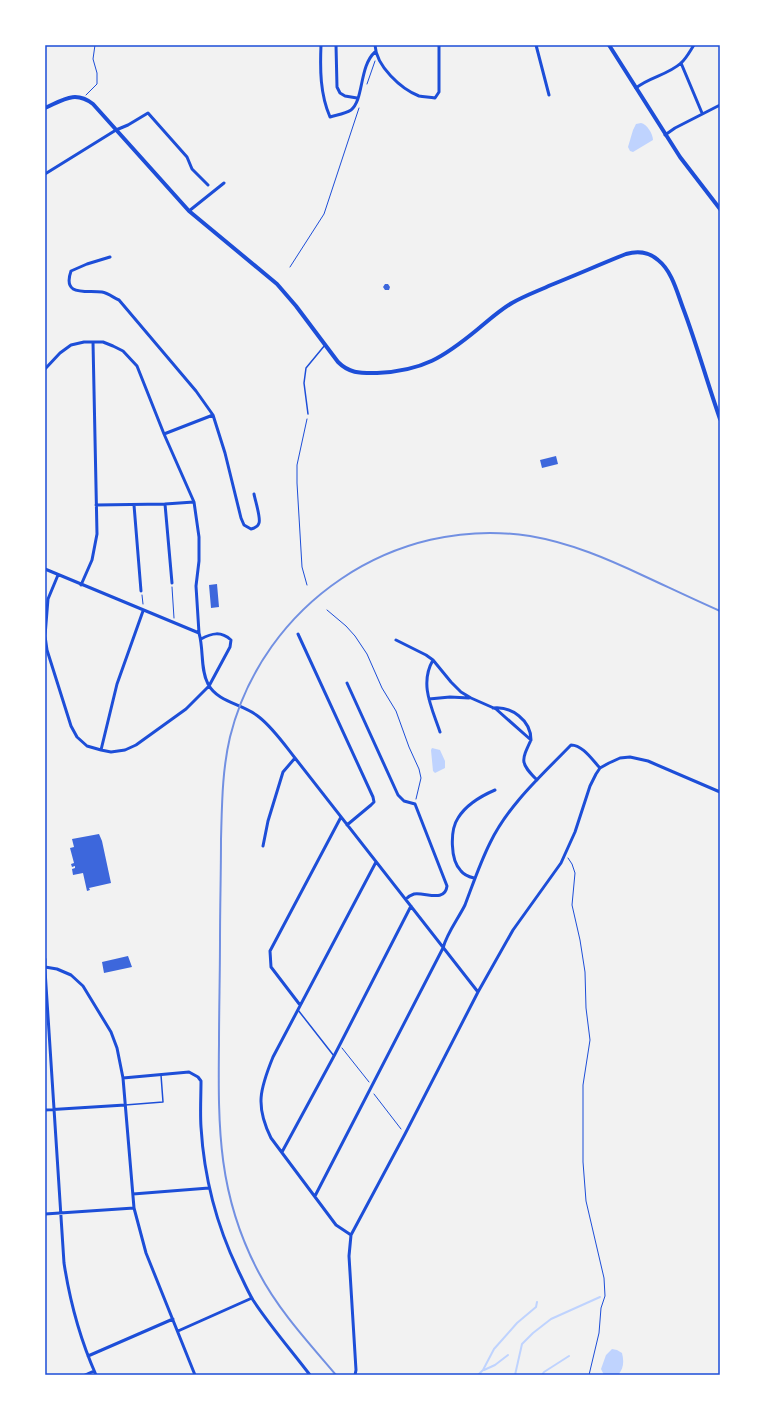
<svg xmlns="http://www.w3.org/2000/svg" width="765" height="1420" viewBox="0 0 765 1420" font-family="Rubik,sans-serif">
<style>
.water{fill:#bfd3fe}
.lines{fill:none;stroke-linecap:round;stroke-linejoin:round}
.stream{stroke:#bfd3fe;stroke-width:2}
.building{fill:#3d67dc}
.path{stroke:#1d4ed8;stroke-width:1}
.service{stroke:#1d4ed8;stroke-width:1.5}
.minor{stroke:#1d4ed8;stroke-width:3}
.tertiary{stroke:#1d4ed8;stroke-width:4}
.rail{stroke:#7290e2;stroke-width:2}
.neatline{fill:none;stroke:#1d4ed8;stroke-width:1.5}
</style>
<rect width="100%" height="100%" fill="#f2f2f2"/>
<path class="water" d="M641 123C647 124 653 134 653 140L633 152 630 151 628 147 633 130 636 124Z
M432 748 440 750 445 761V768L435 773 433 771 431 750Z
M612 1349 617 1350 622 1353C624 1361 624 1368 618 1375H604L601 1369 606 1355Z"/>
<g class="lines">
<path class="stream" d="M484 1370 495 1365 508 1355
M478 1375 483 1370 494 1349 517 1323 536 1307 537 1302
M515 1375 522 1344 533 1333 551 1319 600 1297
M542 1375 544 1372 569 1356"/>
</g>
<path class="building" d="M385 284H388L390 287 389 290H385L383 287Z
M556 456 558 464 542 468 540 460Z
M217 584 219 607 211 608 209 585Z
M99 834 102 841 111 883 89 888 90 890 87 891 83 873 73 875 72 869 75 868V866L72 867 71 864 74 863 70 848 74 847 72 839Z
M128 956 132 967 104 973 102 962Z"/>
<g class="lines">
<path class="path" d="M367 84 375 61
M86 95 97 84V73L93 59 95 45
M290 267 324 214 359 108
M307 585 302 567 297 483V465L307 419
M172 587 174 618
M142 595 143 604
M327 610 346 626 355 636 367 654 382 688 396 711 409 747 419 769 421 778 416 799
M568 858 572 864 575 873 572 905 580 940 585 972 586 1008 590 1040 583 1085V1162L586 1201 604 1278 605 1296 601 1308 599 1333 589 1375
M342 1048 369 1082
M374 1094 401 1129"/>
<path class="service" d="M308 414 304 383 306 368 325 345
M298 1010 334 1056
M125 1105 163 1102 161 1075"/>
<path class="minor" d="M321 45C320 69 320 94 330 117 336 115 345 114 351 110 364 100 359 66 375 52
M336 45 337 87 340 93 345 96 357 98
M375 45C376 66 401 89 419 96 424 97 430 97 435 98L439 92V45
M536 45 549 95
M681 63 702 113
M636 88C649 77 668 75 681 63 686 59 690 51 694 45
M665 135 675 128 720 105
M45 174 116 130 128 125 148 113 187 157 192 169 208 185
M189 211 224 183
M110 257 87 264 71 271C62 297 86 290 102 292 108 293 114 298 119 300L196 391 213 415 225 453 241 518 244 525 251 529C255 528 258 527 259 523 261 518 255 500 254 494
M45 369 60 353 71 345 84 342H103L113 346 123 351 137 366 164 434 194 502 199 537V561L196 586 199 633C204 650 200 669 208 684 218 703 244 704 259 717 273 728 284 744 295 758L478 992
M164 434 213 415
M165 504 172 583
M96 505 165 504 194 502
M134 505 141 591
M45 569 199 633
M58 575 48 599 45 636 47 650 71 726 77 737 87 746 101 750 111 752 125 750 136 745 186 709 209 686 230 647 231 640C221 631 212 633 201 639
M81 585 92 560 97 534 93 342
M298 634 373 797 374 802 371 805 347 825
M396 640 426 655 433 660 451 682 461 692 471 698 496 709 531 740C521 761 520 763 537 780
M433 660C419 684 432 708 440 732
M347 683 398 795 404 801 415 804 447 886C445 903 425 892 414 894 411 895 408 897 406 899
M429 699 450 697 469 698
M493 708C511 706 531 720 531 740
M101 750 117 684 143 611
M263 846 268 821 283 772 295 758
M474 878C470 877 464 875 461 871 450 860 450 830 458 818 466 805 481 796 495 790
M45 959V966
M45 967 57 969 71 975 83 986 111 1032 117 1048 123 1078 134 1208 146 1253 195 1375
M45 970 64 1263C70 1302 80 1339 96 1375
M300 1005 271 967 270 951 341 817
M123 1078 189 1072 198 1077 201 1081C201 1096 200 1112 201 1127 204 1177 216 1224 238 1270 243 1280 247 1290 253 1300 270 1326 291 1350 310 1375
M45 1110 125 1105
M282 1152 334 1056 411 906
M133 1194 209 1188
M315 1196 443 948C447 933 458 919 465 905 473 884 480 863 490 843 509 804 542 775 571 745 583 745 593 761 600 768
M45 1214 134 1208
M351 1235 336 1225 271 1138C255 1106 260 1089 273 1057L376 862
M178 1331 252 1298
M88 1356 173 1319
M85 1375 94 1371
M355 1375 356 1370 349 1256 351 1235 405 1134 478 992 513 930 561 863 575 832 590 786 596 774 600 768 609 763 620 758 630 757 648 761 720 792"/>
<path class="tertiary" d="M609 45 680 157 720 209
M45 108C63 100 75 90 93 104L189 211 277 284 296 306 338 362C350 374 361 373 377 373 423 371 444 357 478 329 489 320 500 310 512 303 524 296 538 291 551 285 576 275 601 264 626 254 637 251 649 252 658 260 672 271 677 292 683 308 697 345 707 382 720 419"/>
<path class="rail" d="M336 1375C309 1343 279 1311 259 1273 218 1196 218 1129 219 1044 219 1009 220 975 220 941 220 907 221 873 221 839 222 805 222 771 230 737 263 604 394 515 530 536 571 543 608 559 644 576 670 588 695 600 720 611"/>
</g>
<rect width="765" height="1420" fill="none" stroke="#ffffff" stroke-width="92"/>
<rect x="46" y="46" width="673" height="1328" class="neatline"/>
</svg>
